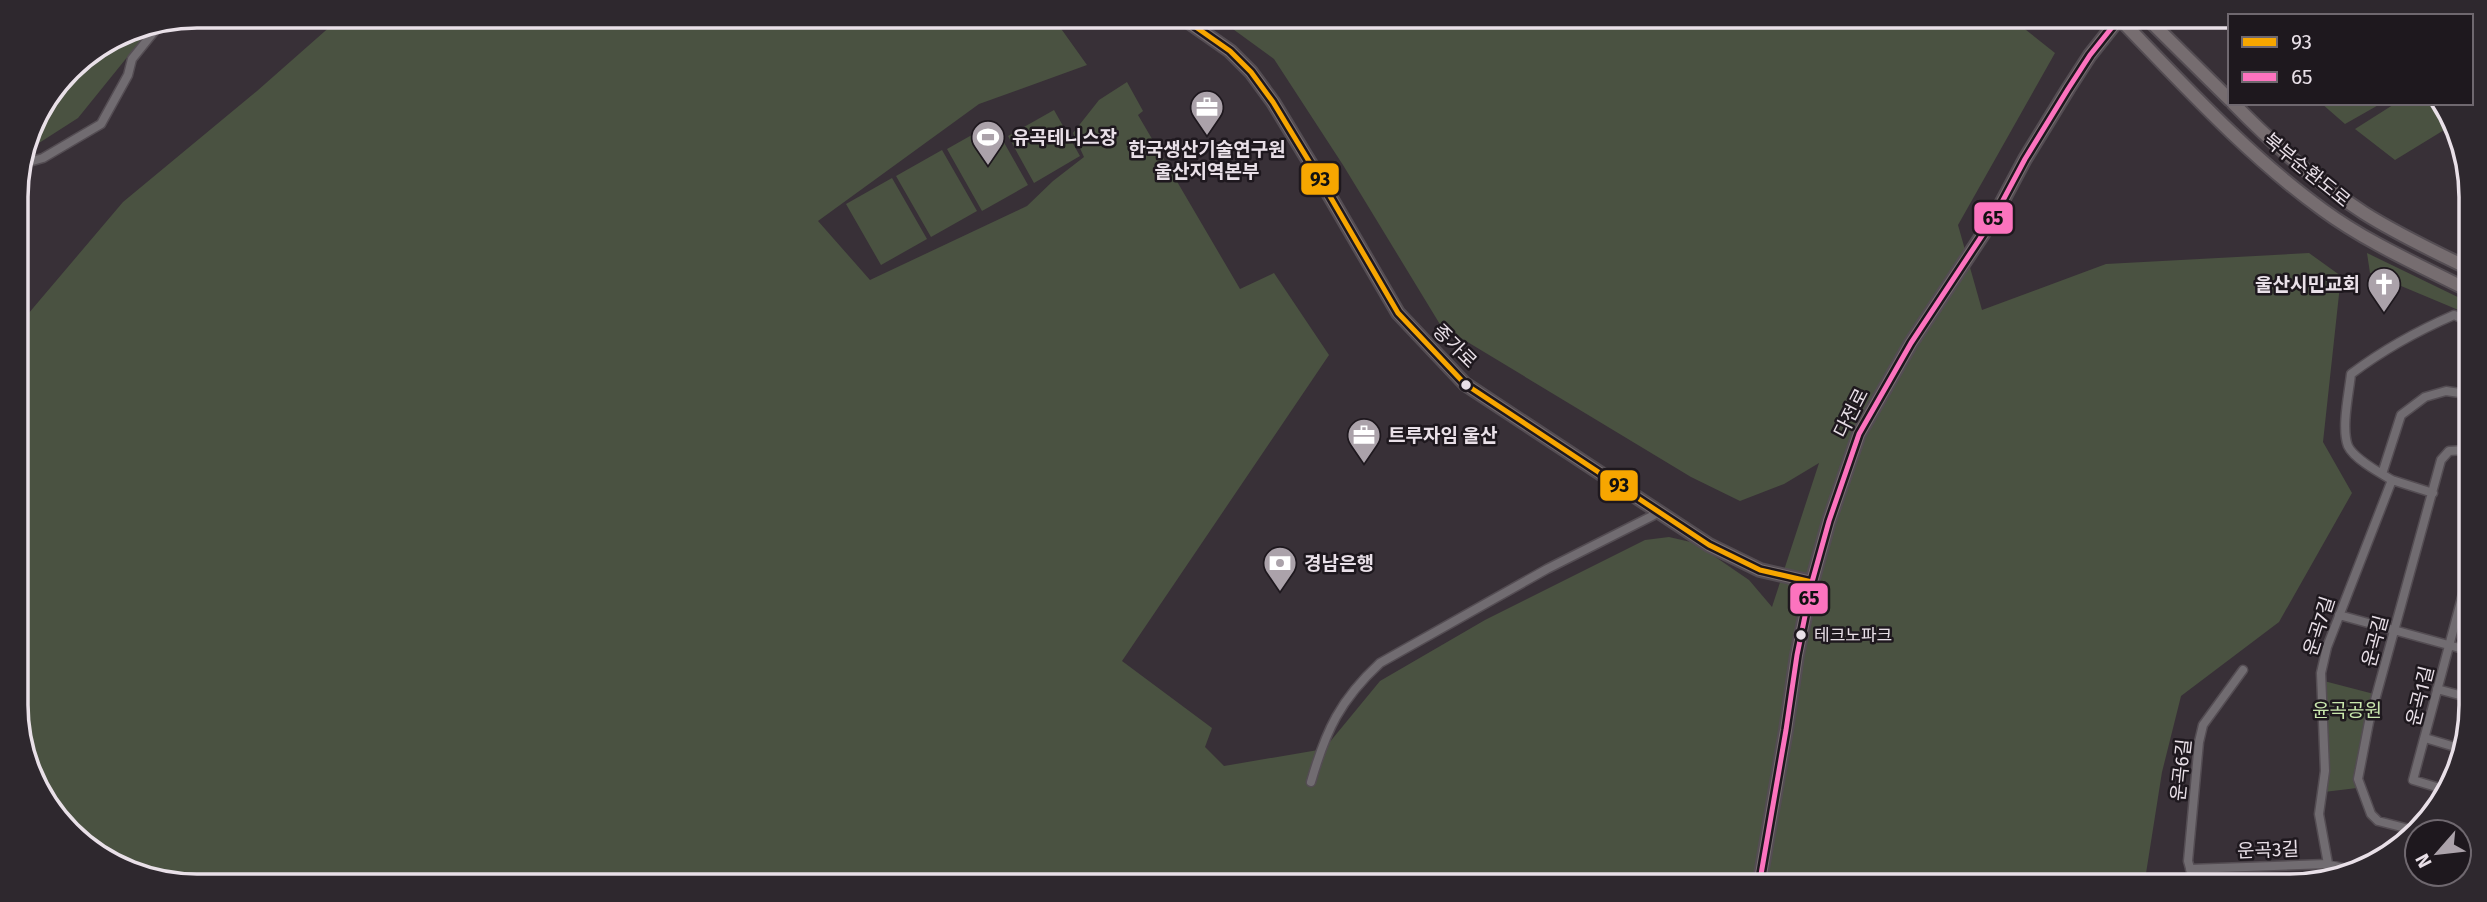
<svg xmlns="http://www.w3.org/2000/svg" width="2487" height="902" viewBox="0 0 2487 902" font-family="'Fira Sans','Noto Sans KR',sans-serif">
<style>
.green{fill:#4a5241}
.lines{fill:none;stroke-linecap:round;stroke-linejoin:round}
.street-casing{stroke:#544d53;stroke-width:11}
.secondary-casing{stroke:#544d53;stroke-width:16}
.street{stroke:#716c71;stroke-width:8}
.secondary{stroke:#766d70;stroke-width:12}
.bus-1-casing{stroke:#1e181e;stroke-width:10}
.bus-2-casing{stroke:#1e181e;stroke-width:10}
.bus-1{stroke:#f7a600;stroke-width:5}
.bus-2{stroke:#fc73be;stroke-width:5}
.bus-dot{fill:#e9e0e8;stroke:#1e181e;stroke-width:2.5}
.labels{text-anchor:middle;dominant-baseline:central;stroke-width:5;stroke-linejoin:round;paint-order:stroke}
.bus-label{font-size:17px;fill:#e9e0e8;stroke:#1e181e;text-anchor:start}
.poi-label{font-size:19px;font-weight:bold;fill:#e9e0e8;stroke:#1e181e;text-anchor:start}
.street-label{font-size:19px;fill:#e9e0e8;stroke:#1e181e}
.park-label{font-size:19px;fill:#c9e7ad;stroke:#1e181e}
.rim{fill:none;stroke:#e9e0e8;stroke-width:3.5}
.line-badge{stroke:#1e181e;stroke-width:2.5}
.pale-badge-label{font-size:19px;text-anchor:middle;font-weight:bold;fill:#111}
</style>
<rect width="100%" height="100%" fill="#383037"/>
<path class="green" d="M333 16H1052L1087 65 979 104 818 221 870 280 1027 206 1053 181 1084 157 1073 133 1099 100 1127 82 1143 111 1138 115 1240 289 1274 273 1329 355 1122 661 1212 728 1205 747 1224 766 1324 749 1380 681 1485 620 1645 540 1669 537 1695 543 1749 580 1772 607 1819 463 1784 484 1740 501 1691 477 1441 326 1343 165 1274 59 1215 16H1929L1932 19 2021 26 2055 53 1958 225 1982 310 2106 264 2309 253 2341 276 2323 442 2352 493 2279 622 2181 696 2162 772 2144 886H197L139 877 61 825 19 740 17 327 123 202 257 91 333 24Z
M154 24 78 118 25 152 34 117 77 61 128 29Z
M2321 103H2382L2345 124Z
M2396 103H2438L2449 127 2395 160 2355 129Z
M1054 110 1080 156 1034 183 1008 136Z
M993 123 1028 185 982 211 947 149Z
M942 150 977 211 931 237 896 176Z
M892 178 927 239 881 265 846 204Z
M2367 253 2468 302V314L2370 273Z
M2324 681 2374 694 2355 772 2357 788 2324 792Z"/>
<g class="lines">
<defs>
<path id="street" d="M22 164 43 158 101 124 128 75 132 59 161 23
M2382 474 2401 415 2425 397 2446 391 2467 394
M2392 480C2380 473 2354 459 2348 446 2341 428 2349 393 2351 374 2383 350 2417 331 2454 315L2468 321
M2339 615 2463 649
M2437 689 2463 696
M2425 738 2462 749
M1311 782C1326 730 1340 700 1380 663L1547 569 1658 513
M2443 789 2413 780 2464 590
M2413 830 2378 821 2371 814 2358 779 2369 722 2441 460 2449 451 2466 450
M2190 869 2326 864 2347 869
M2330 875 2319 814 2325 771 2321 673 2327 647 2392 480 2433 493
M2195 886 2188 861 2199 742 2203 725 2243 670"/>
<path id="secondary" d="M1180 16 1230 51 1251 72 1273 102 1324 186 1398 313 1465 384 1709 545 1760 570 1812 582
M2117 16C2182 83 2247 155 2323 210 2368 243 2419 265 2468 290
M2145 16 2230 100
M2233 103C2273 144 2316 182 2364 213 2397 234 2433 251 2468 268
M1759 886 1786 730 1797 655 1812 582 1829 521 1859 434 1911 343 1993 219 2025 159 2068 89 2090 55 2121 16"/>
</defs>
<use href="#street" class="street-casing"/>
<use href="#secondary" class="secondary-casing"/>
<use href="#street" class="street"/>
<use href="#secondary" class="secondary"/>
<defs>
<path id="bus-1" d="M1180 16 1230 51 1251 72 1273 102 1324 186 1398 313 1465 384 1709 545 1760 570 1812 582"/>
<path id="bus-2" d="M1759 886 1786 730 1797 655 1812 582 1829 521 1859 434 1911 343 1993 219 2025 159 2068 89 2090 55 2121 16"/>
</defs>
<use href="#bus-1" class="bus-1-casing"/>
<use href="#bus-2" class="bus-2-casing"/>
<use href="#bus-1" class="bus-1"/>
<use href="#bus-2" class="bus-2"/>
</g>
<defs>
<symbol id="office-pin" viewBox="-11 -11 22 30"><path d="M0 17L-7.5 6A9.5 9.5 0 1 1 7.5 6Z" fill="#aba2aa" stroke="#1e181e"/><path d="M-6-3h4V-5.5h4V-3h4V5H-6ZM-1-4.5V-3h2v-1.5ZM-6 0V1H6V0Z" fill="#fff"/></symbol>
<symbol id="stadium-pin" viewBox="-11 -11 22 30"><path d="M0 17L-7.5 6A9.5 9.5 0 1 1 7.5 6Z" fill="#aba2aa" stroke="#1e181e"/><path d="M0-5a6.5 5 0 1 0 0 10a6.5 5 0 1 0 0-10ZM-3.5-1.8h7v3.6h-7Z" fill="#fff"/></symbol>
<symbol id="church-pin" viewBox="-11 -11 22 30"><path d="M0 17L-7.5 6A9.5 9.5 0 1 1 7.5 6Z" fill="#aba2aa" stroke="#1e181e"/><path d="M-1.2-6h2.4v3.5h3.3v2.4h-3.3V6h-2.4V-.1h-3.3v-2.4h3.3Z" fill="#fff"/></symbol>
<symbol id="bank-pin" viewBox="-11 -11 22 30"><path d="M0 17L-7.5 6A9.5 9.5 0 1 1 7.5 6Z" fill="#aba2aa" stroke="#1e181e"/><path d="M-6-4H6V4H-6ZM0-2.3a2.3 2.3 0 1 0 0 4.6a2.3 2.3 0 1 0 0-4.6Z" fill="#fff"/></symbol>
</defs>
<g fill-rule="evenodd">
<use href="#office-pin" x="1188" y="88" width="38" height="52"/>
<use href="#stadium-pin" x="969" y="118" width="38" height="52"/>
<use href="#church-pin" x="2365" y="265" width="38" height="52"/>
<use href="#office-pin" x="1345" y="416" width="38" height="52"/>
<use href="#bank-pin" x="1261" y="544" width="38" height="52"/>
</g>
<g class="bus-dot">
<circle cx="1466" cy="385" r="6"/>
<circle cx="1801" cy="635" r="6"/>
</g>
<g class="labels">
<g class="bus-label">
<text x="1814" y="635">테크노파크</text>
</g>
<g class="poi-label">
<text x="1012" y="137">유곡테니스장</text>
<text x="1207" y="149" text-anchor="middle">한국생산기술연구원<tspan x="1207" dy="22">울산지역본부</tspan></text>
<text x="2360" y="284" text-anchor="end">울산시민교회</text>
<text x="1388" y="435">트루자임 울산</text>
<text x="1304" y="563">경남은행</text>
</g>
<g class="street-label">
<text transform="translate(2307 170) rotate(39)">북부순환도로</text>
<text transform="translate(1455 346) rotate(45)">종가로</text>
<text transform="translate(1851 413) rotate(-63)">다전로</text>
<text transform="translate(2319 626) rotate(-72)">운곡7길</text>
<text transform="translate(2375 641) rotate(-75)">운곡길</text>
<text transform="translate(2420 696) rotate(-76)">운곡1길</text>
<text transform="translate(2181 770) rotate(-84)">운곡6길</text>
<text transform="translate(2268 850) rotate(-2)">운곡3길</text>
</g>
<g class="park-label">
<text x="2347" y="710">윤곡공원</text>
</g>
</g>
<path d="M0 0H2487V902H0ZM197 28H2290A169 169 0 0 1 2459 197V705A169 169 0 0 1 2290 874H197A169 169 0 0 1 28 705V197A169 169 0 0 1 197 28Z" fill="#2e282e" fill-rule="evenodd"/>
<path class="rim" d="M197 28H2290A169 169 0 0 1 2459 197V705A169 169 0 0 1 2290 874H197A169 169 0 0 1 28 705V197A169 169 0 0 1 197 28Z"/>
<g class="line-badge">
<rect x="1300" y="162" width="40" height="34" rx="7" fill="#f7a600"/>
<rect x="1973" y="201" width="41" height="34" rx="7" fill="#fc73be"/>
<rect x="1599" y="469" width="40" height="33" rx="7" fill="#f7a600"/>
<rect x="1789" y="582" width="40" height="33" rx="7" fill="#fc73be"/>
</g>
<g class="pale-badge-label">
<text x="1320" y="186">93</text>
<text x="1993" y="225">65</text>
<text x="1619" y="492">93</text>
<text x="1809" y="605">65</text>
</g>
<rect x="2228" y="14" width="245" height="91" fill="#1e181e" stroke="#6f686f" stroke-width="2"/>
<rect x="2242" y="37" width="35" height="10" fill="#f7a600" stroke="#6f686f" stroke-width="2"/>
<text x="2291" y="49" font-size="21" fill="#e9e0e8">93</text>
<rect x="2242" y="72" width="35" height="10" fill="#fc73be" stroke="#6f686f" stroke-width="2"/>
<text x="2291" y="84" font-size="21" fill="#e9e0e8">65</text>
<g transform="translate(2438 853) rotate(242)"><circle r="33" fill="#1e181e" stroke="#6f686f" stroke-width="2"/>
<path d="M0-5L12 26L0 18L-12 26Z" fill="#aba2aa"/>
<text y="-10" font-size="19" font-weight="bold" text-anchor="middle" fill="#e9e0e8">N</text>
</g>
</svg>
